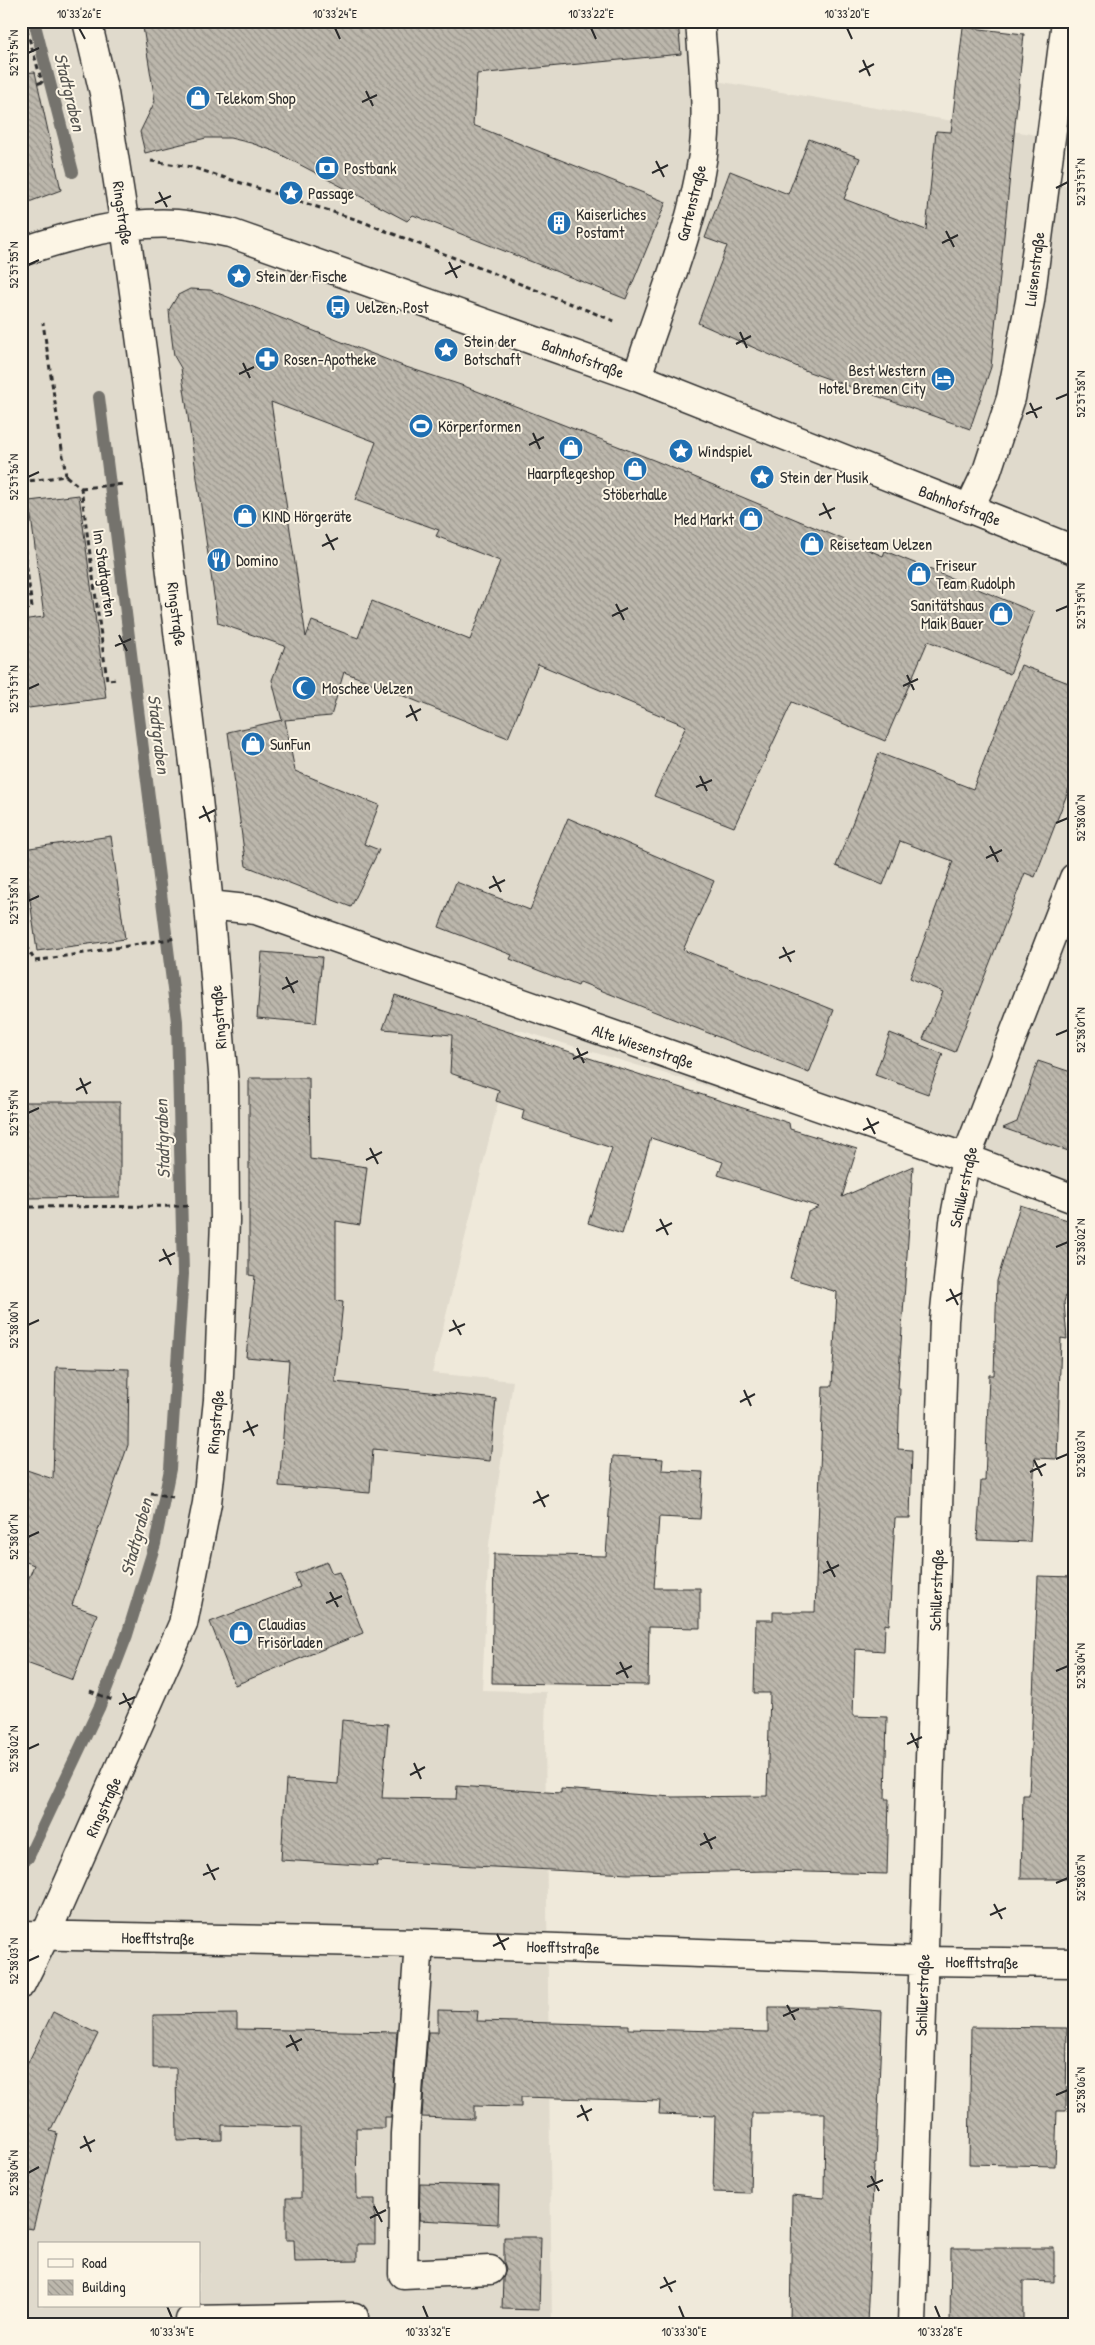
<svg xmlns="http://www.w3.org/2000/svg" width="1095" height="2345" viewBox="0 0 1095 2345" font-family="'Patrick Hand',sans-serif">
<style>
.built{fill:#e0dacc;fill-rule:evenodd}
.lines{fill:none;stroke-linecap:round;stroke-linejoin:round}
.stream{stroke:#75736d;stroke-width:12}
.building{fill:url(#building-back-hatch);stroke:#2b2b2b;fill-rule:evenodd}
.minor-casing{stroke:#2b2b2b;stroke-width:31}
.path{stroke:#2b2b2b;stroke-width:3;stroke-dasharray:5 4;stroke-linecap:butt}
.minor{stroke:#fcf5e5;stroke-width:28}
.ticks{fill:none;stroke:#2b2b2b;stroke-width:2}
.labels{text-anchor:middle;dominant-baseline:central;stroke-width:4;stroke-linejoin:round;paint-order:stroke}
.poi-label{font-size:16px;fill:#2b2b2b;stroke:#fcf5e5;text-anchor:start}
.street-label{font-size:16px;fill:#2b2b2b;stroke:#fcf5e5}
.water-label{font-size:18px;font-style:italic;fill:#565552;stroke:#fcf5e5}
.neatline{fill:none;stroke:#2b2b2b;stroke-width:2}
.ticks-label{font-size:12px;text-anchor:middle;fill:#2b2b2b}
</style>
<defs>
<pattern id="building-back-hatch" width="6" height="6" patternUnits="userSpaceOnUse" patternTransform="scale(1.25)"><rect width="6" height="6" fill="#bcb7ac"/><path d="M-1 5l2 2M0 0l6 6M5-1l2 2" fill="none" stroke="#99958c"/></pattern>
</defs>
<rect width="100%" height="100%" fill="#efe9da"/>
<filter id="ink" filterUnits="userSpaceOnUse"><feTurbulence type="fractalNoise" baseFrequency=".02" numOctaves="2"/><feDisplacementMap in="SourceGraphic" scale="10" xChannelSelector="R" yChannelSelector="G"/><feConvolveMatrix kernelMatrix="1 2 1 2 8 2 1 2 1" color-interpolation-filters="sRGB"/></filter>
<g filter="url(#ink)">
<path class="built" d="M21 21H712L716 81 1060 139 1055 184 1074 186V1196L516 1029 432 1373 513 1381 489 1544 482 1690 546 1692 545 1732 552 2324H21ZM39 2244H199V2306H39Z"/>
<g class="lines">
<path class="stream" d="M34 21 73 172
M28 1858 99 1708 127 1635 155 1544 170 1469 183 1274 177 1021 99 397"/>
</g>
<path class="building" d="M142 21H678L681 54 477 74 473 125 666 202 626 299 413 215 407 221 274 151 251 143 230 138H206L145 153 140 132 155 101Z
M963 27 1024 34 991 367 970 429 809 372 698 323 727 246 705 238 730 171 788 194 809 139 860 158 844 199 926 230 936 131 951 132Z
M35 72 61 190 21 205V73Z
M190 289 210 290 403 366 464 386 656 461 883 556 885 551 1034 612 1010 674 928 641 885 741 792 702 734 827 654 796 686 726 538 664 508 738 344 672 331 716 285 720 295 771 379 805 364 844 379 850 351 907 246 866 228 732 282 720 272 680 285 646 218 623 181 368 174 356 171 332 169 310 178 295ZM271 402 376 442 355 500 439 530 436 536 500 561 470 640 372 601 358 638 312 621 306 637Z
M79 495 106 698 21 709V620L44 617 29 501Z
M1021 665 1074 685V776L1035 877 1025 873 955 1052 923 1039 943 992 910 978 953 861 900 841 883 885 836 866 879 753 973 789Z
M568 818 714 881 683 950 834 1010 809 1073 580 982 578 986 510 959 512 955 439 927 456 882 530 910Z
M111 836 125 939 37 951 23 849Z
M262 952 322 957 316 1023 257 1018Z
M395 995 789 1123 790 1129 857 1149 842 1197 913 1166 898 1388H900L898 1449 912 1450 910 1518H895L889 1625 885 1624 884 1651 855 1649 853 1716 887 1717 885 1799H889L887 1874 767 1871 628 1874 378 1861 377 1866 281 1860 286 1780 338 1784 342 1720 388 1724 382 1798 456 1799 457 1786 561 1793V1789L673 1797 767 1796 770 1693H754L756 1620H773V1612H815L823 1386H832L837 1292 790 1278 808 1212 819 1207 718 1175 723 1162 651 1138 622 1234 588 1223 612 1148 522 1119 524 1110 496 1101 499 1090 450 1073 452 1035 383 1029Z
M890 1033 943 1054 928 1094 875 1075Z
M1038 1061 1074 1073V1153L1003 1128 1017 1122Z
M249 1078H309L310 1159 367 1167 360 1225 336 1221V1301L343 1302 335 1382 496 1399 490 1461 373 1449 370 1493 279 1486 289 1361 246 1357 255 1276 249 1275Z
M24 1102H120V1197L25 1198Z
M1020 1205 1074 1222V1271L1064 1302 1067 1339 1061 1338 1057 1459 1035 1458 1030 1542 977 1540 981 1481H985L989 1375H994L997 1281Z
M56 1367 129 1369 128 1445 72 1605 97 1614 73 1680 21 1661V1598L34 1565 21 1560V1468L53 1479Z
M613 1456 663 1459 662 1470 703 1472 700 1519 659 1517 654 1588H700V1628L649 1627 648 1685 492 1683 494 1554 606 1556Z
M327 1562 332 1574 339 1572 363 1633 235 1685 210 1622 300 1587 295 1574Z
M1038 1576 1074 1577V1879H1021L1023 1795H1029Z
M768 2007H826L882 2011 876 2164H874L867 2324H790L792 2195 824 2198 825 2113H752L750 2193 713 2192 715 2116 659 2114 660 2101 521 2097V2107L474 2106V2119L422 2117 428 2032H438V2010L478 2011 477 2021 629 2025V2029L768 2032Z
M53 2012 98 2034 50 2131 57 2133 33 2229 21 2227V2077Z
M237 2014V2029L397 2032 391 2117H385V2128H356L357 2199H375V2244H357V2261L295 2262 294 2240H286V2198H301V2127L222 2125V2140L177 2141 176 2068H153V2015Z
M971 2027 1067 2028 1066 2111H1057L1055 2166 969 2164Z
M420 2184 499 2186 498 2224 419 2220Z
M504 2237H541L539 2310 502 2309 503 2278 506 2270 504 2263Z
M951 2248H1054V2282L1023 2281V2324H950Z"/>
<g class="lines">
<defs>
<path id="minor" d="M21 252C71 235 123 221 177 224 194 225 213 230 230 233L637 377 1074 550
M637 377C660 304 692 231 703 155 709 111 703 65 700 21
M969 509 987 471 1011 398 1030 301 1066 21
M209 905 256 910 966 1158 1074 1199
M21 1935 419 1943 923 1961 1074 1963
M419 1943 405 2134 403 2274 490 2270
M21 1984 45 1936 183 1624 207 1503 218 1400 225 1221 224 1084 209 905 196 780 160 482 125 226 104 93 87 21
M190 2324V2320L354 2317
M912 2324 944 1320 954 1222 966 1158 1074 878"/>
</defs>
<use href="#minor" class="minor-casing"/>
<path class="path" d="M24 21 42 82 37 84
M151 161 191 167 358 220 617 322
M66 476 81 488 107 680 118 679
M21 482 66 476 43 323
M81 488 125 484
M21 522 32 608 21 610
M21 938 35 961 176 938
M21 1207 191 1206
M151 1493 173 1497
M90 1691 112 1700"/>
<use href="#minor" class="minor"/>
</g>
</g>
<path class="ticks" d="M79 28 85 39M335 28 340 39M591 28 596 39M847 28 852 39M28 53 39 48M863 60 870 76M859 72 874 64M366 91 373 106M362 102 377 95M656 161 664 177M652 173 668 165M1056 188 1068 182M159 192 167 207M155 203 171 196M946 231 954 247M942 243 958 235M449 262 457 278M28 265 39 260M445 274 461 266M740 332 747 348M736 344 751 336M243 363 250 378M239 374 254 367M1056 399 1068 394M1030 403 1037 418M1026 414 1042 407M533 433 540 449M529 445 544 437M28 477 39 472M823 503 831 519M819 515 835 508M326 534 334 550M322 546 338 538M616 604 624 620M1056 611 1068 606M612 616 628 608M119 635 127 651M115 646 131 639M907 675 914 690M903 686 918 679M28 689 39 684M410 705 417 721M406 717 421 709M700 776 707 791M696 787 712 780M203 806 210 822M199 818 215 810M1056 823 1068 818M990 846 998 862M986 858 1002 850M493 876 501 892M489 888 505 880M28 901 39 896M783 947 791 962M779 958 795 951M286 977 294 993M282 989 298 981M1056 1035 1068 1030M577 1048 584 1063M573 1059 588 1052M80 1078 87 1094M76 1090 91 1082M28 1113 39 1108M867 1118 875 1134M863 1130 879 1122M370 1148 378 1164M366 1160 382 1152M660 1219 668 1235M656 1231 672 1223M1056 1247 1068 1242M163 1249 171 1265M159 1261 175 1253M950 1289 958 1305M946 1301 962 1293M453 1320 461 1335M28 1325 39 1320M449 1331 465 1324M744 1390 751 1406M740 1402 755 1394M247 1421 254 1436M243 1432 258 1425M1056 1459 1068 1454M1034 1460 1042 1476M1030 1472 1046 1464M537 1491 545 1507M533 1503 549 1495M28 1537 39 1532M827 1561 835 1577M823 1573 839 1565M330 1592 338 1607M326 1603 342 1596M620 1662 628 1678M1056 1671 1068 1666M616 1674 632 1666M123 1693 131 1708M119 1704 135 1697M911 1733 918 1748M907 1744 922 1737M28 1749 39 1744M414 1763 421 1779M410 1775 425 1767M704 1833 712 1849M700 1845 716 1837M207 1864 215 1880M203 1875 219 1868M1056 1883 1068 1878M994 1904 1002 1919M990 1915 1006 1908M497 1934 505 1950M493 1946 509 1938M28 1961 39 1956M787 2005 795 2020M783 2016 799 2009M290 2035 298 2051M286 2047 302 2039M1056 2095 1068 2090M581 2105 588 2121M577 2117 592 2109M84 2136 91 2152M80 2148 95 2140M28 2173 39 2167M871 2176 879 2191M867 2187 883 2180M374 2206 382 2222M370 2218 386 2210M664 2277 672 2292M660 2288 676 2281M167 2306 172 2318M423 2306 428 2318M679 2306 684 2318M935 2306 940 2318"/>
<defs>
<symbol id="shop-disc" viewBox="-11 -11 22 22"><circle r="9.5" fill="#1f6fb2" stroke="#fcf5e5"/><path d="M-5-2.5h2.3a2.7 3.5 0 0 1 5.4 0H5L5.5 6h-11ZM-1.5-2.5h3a1.5 2.3 0 0 0-3 0Z" fill="#fff"/></symbol>
<symbol id="bank-disc" viewBox="-11 -11 22 22"><circle r="9.5" fill="#1f6fb2" stroke="#fcf5e5"/><path d="M-6-4H6V4H-6ZM0-2.3a2.3 2.3 0 1 0 0 4.6a2.3 2.3 0 1 0 0-4.6Z" fill="#fff"/></symbol>
<symbol id="sight-disc" viewBox="-11 -11 22 22"><circle r="9.5" fill="#1f6fb2" stroke="#fcf5e5"/><path d="M0-6L1.8-2.2L6-1.7L2.9 1.2L3.7 5.4L0 3.3L-3.7 5.4L-2.9 1.2L-6-1.7L-1.8-2.2Z" fill="#fff"/></symbol>
<symbol id="building-disc" viewBox="-11 -11 22 22"><circle r="9.5" fill="#1f6fb2" stroke="#fcf5e5"/><path d="M-4-6H4V6H1V3H-1V6H-4ZM-2.5-4.3h1.7v1.8h-1.7ZM.8-4.3h1.7v1.8H.8ZM-2.5-1h1.7V.8h-1.7ZM.8-1h1.7V.8H.8Z" fill="#fff"/></symbol>
<symbol id="bus-disc" viewBox="-11 -11 22 22"><circle r="9.5" fill="#1f6fb2" stroke="#fcf5e5"/><path d="M-5-6H5V4H4V6H2V4H-2V6H-4V4H-5ZM-3.5-4V0h7V-4ZM-3.5 1.2v1.5H-2V1.2ZM2 1.2v1.5H3.5V1.2Z" fill="#fff"/></symbol>
<symbol id="pharmacy-disc" viewBox="-11 -11 22 22"><circle r="9.5" fill="#1f6fb2" stroke="#fcf5e5"/><path d="M-2-6h4v4h4v4h-4v4h-4v-4h-4v-4h4Z" fill="#fff"/></symbol>
<symbol id="hotel-disc" viewBox="-11 -11 22 22"><circle r="9.5" fill="#1f6fb2" stroke="#fcf5e5"/><path d="M-6-4.5h1.5V1H6V5H4.5V3h-9V5H-6ZM-4 0a1.8 1.8 0 1 1 3.6 0ZM.5 0V-2.5h3Q6-2.5 6 0Z" fill="#fff"/></symbol>
<symbol id="stadium-disc" viewBox="-11 -11 22 22"><circle r="9.5" fill="#1f6fb2" stroke="#fcf5e5"/><path d="M0-5a6.5 5 0 1 0 0 10a6.5 5 0 1 0 0-10ZM-3.5-1.8h7v3.6h-7Z" fill="#fff"/></symbol>
<symbol id="restaurant-disc" viewBox="-11 -11 22 22"><circle r="9.5" fill="#1f6fb2" stroke="#fcf5e5"/><path d="M-5-6h1v4h1v-4h1v4h1v-4h1v5L-1.5 .5V6h-2V.5L-5-1ZM5-6V6H3V1.5H1.5Q1.5-4 5-6Z" fill="#fff"/></symbol>
<symbol id="mosque-disc" viewBox="-11 -11 22 22"><circle r="9.5" fill="#1f6fb2" stroke="#fcf5e5"/><path d="M3.5-4.9A6 6 0 1 0 3.5 4.9A5 5 0 1 1 3.5-4.9Z" fill="#fff"/></symbol>
</defs>
<g fill-rule="evenodd">
<use href="#shop-disc" x="184" y="84" width="28" height="28"/>
<use href="#bank-disc" x="313" y="154" width="28" height="28"/>
<use href="#sight-disc" x="277" y="179" width="28" height="28"/>
<use href="#building-disc" x="545" y="209" width="28" height="28"/>
<use href="#sight-disc" x="225" y="262" width="28" height="28"/>
<use href="#bus-disc" x="324" y="293" width="28" height="28"/>
<use href="#sight-disc" x="432" y="336" width="28" height="28"/>
<use href="#pharmacy-disc" x="253" y="345" width="28" height="28"/>
<use href="#hotel-disc" x="929" y="365" width="28" height="28"/>
<use href="#stadium-disc" x="407" y="412" width="28" height="28"/>
<use href="#shop-disc" x="557" y="434" width="28" height="28"/>
<use href="#sight-disc" x="667" y="437" width="28" height="28"/>
<use href="#shop-disc" x="621" y="455" width="28" height="28"/>
<use href="#sight-disc" x="748" y="463" width="28" height="28"/>
<use href="#shop-disc" x="231" y="502" width="28" height="28"/>
<use href="#shop-disc" x="737" y="505" width="28" height="28"/>
<use href="#shop-disc" x="798" y="530" width="28" height="28"/>
<use href="#restaurant-disc" x="205" y="546" width="28" height="28"/>
<use href="#shop-disc" x="905" y="560" width="28" height="28"/>
<use href="#shop-disc" x="987" y="600" width="28" height="28"/>
<use href="#mosque-disc" x="290" y="674" width="28" height="28"/>
<use href="#shop-disc" x="239" y="730" width="28" height="28"/>
<use href="#shop-disc" x="227" y="1619" width="28" height="28"/>
</g>
<g class="labels">
<g class="poi-label">
<text x="216" y="98">Telekom Shop</text>
<text x="344" y="168">Postbank</text>
<text x="308" y="193">Passage</text>
<text x="576" y="214">Kaiserliches<tspan x="576" dy="18">Postamt</tspan></text>
<text x="256" y="276">Stein der Fische</text>
<text x="356" y="307">Uelzen, Post</text>
<text x="464" y="341">Stein der<tspan x="464" dy="18">Botschaft</tspan></text>
<text x="284" y="359">Rosen-Apotheke</text>
<text x="926" y="370" text-anchor="end">Best Western<tspan x="926" dy="18">Hotel Bremen City</tspan></text>
<text x="438" y="426">Körperformen</text>
<text x="698" y="451">Windspiel</text>
<text x="571" y="473" text-anchor="middle">Haarpflegeshop</text>
<text x="780" y="477">Stein der Musik</text>
<text x="635" y="494" text-anchor="middle">Stöberhalle</text>
<text x="262" y="516">KIND Hörgeräte</text>
<text x="734" y="519" text-anchor="end">Med Markt</text>
<text x="830" y="544">Reiseteam Uelzen</text>
<text x="236" y="560">Domino</text>
<text x="936" y="565">Friseur<tspan x="936" dy="18">Team Rudolph</tspan></text>
<text x="984" y="605" text-anchor="end">Sanitätshaus<tspan x="984" dy="18">Maik Bauer</tspan></text>
<text x="322" y="688">Moschee Uelzen</text>
<text x="270" y="744">SunFun</text>
<text x="258" y="1624">Claudias<tspan x="258" dy="18">Frisörladen</tspan></text>
</g>
<g class="street-label">
<text transform="translate(691 203) rotate(-76)">Gartenstraße</text>
<text transform="translate(123 213) rotate(82)">Ringstraße</text>
<text transform="translate(1034 269) rotate(-83)">Luisenstraße</text>
<text transform="translate(583 358) rotate(20)">Bahnhofstraße</text>
<text transform="translate(960 505) rotate(21)">Bahnhofstraße</text>
<text transform="translate(105 573) rotate(82)">Im Stadtgarten</text>
<text transform="translate(177 614) rotate(83)">Ringstraße</text>
<text transform="translate(218 1017) rotate(-95)">Ringstraße</text>
<text transform="translate(643 1046) rotate(19)">Alte Wiesenstraße</text>
<text transform="translate(963 1187) rotate(-78)">Schillerstraße</text>
<text transform="translate(215 1422) rotate(-85)">Ringstraße</text>
<text transform="translate(936 1590) rotate(-88)">Schillerstraße</text>
<text transform="translate(103 1807) rotate(-66)">Ringstraße</text>
<text transform="translate(158 1938) rotate(1)">Hoefftstraße</text>
<text transform="translate(563 1947) rotate(2)">Hoefftstraße</text>
<text transform="translate(982 1962) rotate(1)">Hoefftstraße</text>
<text transform="translate(922 1995) rotate(-88)">Schillerstraße</text>
</g>
<g class="water-label">
<text transform="translate(70 92) rotate(76)">Stadtgraben</text>
<text transform="translate(159 734) rotate(83)">Stadtgraben</text>
<text transform="translate(162 1139) rotate(-92)">Stadtgraben</text>
<text transform="translate(136 1537) rotate(-75)">Stadtgraben</text>
</g>
</g>
<rect width="1095" height="2345" fill="none" stroke="#fcf5e5" stroke-width="55"/>
<rect x="38" y="2242" width="162" height="65" fill="#fcf5e5" stroke="#a8a49b"/>
<rect x="48" y="2259" width="25" height="8" fill="#fcf5e5" stroke="#a8a49b"/>
<text x="82" y="2268" font-size="15" fill="#2b2b2b">Road</text>
<rect x="48" y="2280" width="25" height="15" fill="url(#building-back-hatch)" stroke="#a8a49b"/>
<text x="82" y="2292" font-size="15" fill="#2b2b2b">Building</text>
<rect x="28" y="28" width="1040" height="2290" class="neatline"/>
<g class="ticks-label">
<text x="79" y="18">10°33'26"E</text>
<text x="335" y="18">10°33'24"E</text>
<text x="591" y="18">10°33'22"E</text>
<text x="847" y="18">10°33'20"E</text>
<text transform="translate(14 53) rotate(-90)" y="4">52°57'54"N</text>
<text transform="translate(1081 182) rotate(-90)" y="4">52°57'57"N</text>
<text transform="translate(14 265) rotate(-90)" y="4">52°57'55"N</text>
<text transform="translate(1081 394) rotate(-90)" y="4">52°57'58"N</text>
<text transform="translate(14 477) rotate(-90)" y="4">52°57'56"N</text>
<text transform="translate(1081 606) rotate(-90)" y="4">52°57'59"N</text>
<text transform="translate(14 689) rotate(-90)" y="4">52°57'57"N</text>
<text transform="translate(1081 818) rotate(-90)" y="4">52°58'00"N</text>
<text transform="translate(14 901) rotate(-90)" y="4">52°57'58"N</text>
<text transform="translate(1081 1030) rotate(-90)" y="4">52°58'01"N</text>
<text transform="translate(14 1113) rotate(-90)" y="4">52°57'59"N</text>
<text transform="translate(1081 1242) rotate(-90)" y="4">52°58'02"N</text>
<text transform="translate(14 1325) rotate(-90)" y="4">52°58'00"N</text>
<text transform="translate(1081 1454) rotate(-90)" y="4">52°58'03"N</text>
<text transform="translate(14 1537) rotate(-90)" y="4">52°58'01"N</text>
<text transform="translate(1081 1666) rotate(-90)" y="4">52°58'04"N</text>
<text transform="translate(14 1749) rotate(-90)" y="4">52°58'02"N</text>
<text transform="translate(1081 1878) rotate(-90)" y="4">52°58'05"N</text>
<text transform="translate(14 1961) rotate(-90)" y="4">52°58'03"N</text>
<text transform="translate(1081 2090) rotate(-90)" y="4">52°58'06"N</text>
<text transform="translate(14 2173) rotate(-90)" y="4">52°58'04"N</text>
<text x="172" y="2336">10°33'34"E</text>
<text x="428" y="2336">10°33'32"E</text>
<text x="684" y="2336">10°33'30"E</text>
<text x="940" y="2336">10°33'28"E</text>
</g>
</svg>
